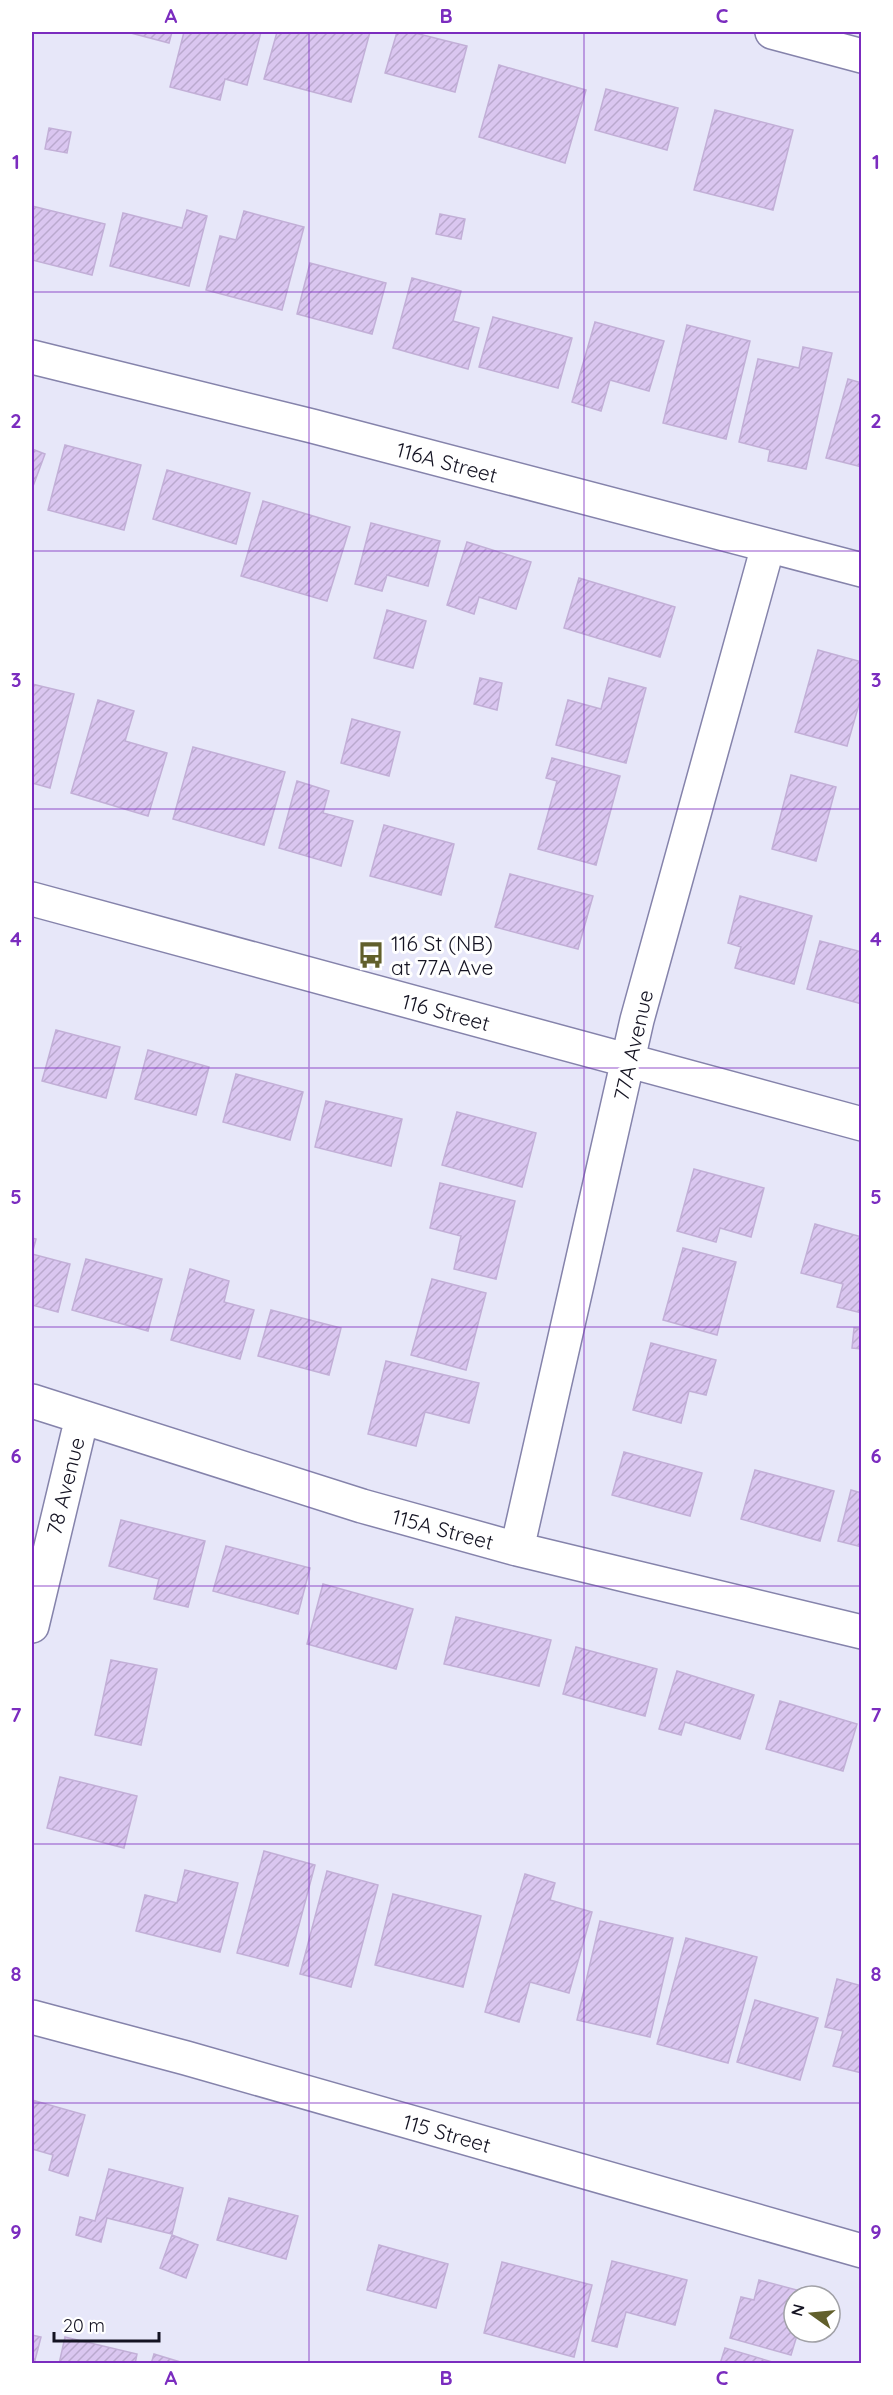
<svg xmlns="http://www.w3.org/2000/svg" width="893" height="2395" viewBox="0 0 893 2395" font-family="Quicksand,sans-serif">
<style>
.building{fill:url(#building-hatch);stroke:#c2afd7;stroke-width:1.5}
.lines{fill:none;stroke-linecap:round;stroke-linejoin:round}
.minor-casing{stroke:#8583ab;stroke-width:36}
.minor{stroke:#fff;stroke-width:33}
.grid{fill:none;stroke:#7b2cbf;stroke-width:1.5;stroke-opacity:0.55}
.labels{text-anchor:middle;dominant-baseline:central;stroke-width:6;stroke-linejoin:round;paint-order:stroke}
.street-label{font-size:21px;fill:#141322;stroke:#fff}
.poi-label{font-size:21px;fill:#141322;stroke:#fff;text-anchor:start}
.neatline{fill:none;stroke:#7b2cbf;stroke-width:2}
.grid-label{font-size:20px;text-anchor:middle;font-weight:bold;fill:#7b2cbf}
</style>
<defs>
<pattern id="building-hatch" width="6" height="6" patternUnits="userSpaceOnUse" patternTransform="scale(1.5)"><rect width="6" height="6" fill="#dac6f0"/><path d="M-1 1l2-2M0 6l6-6M5 7l2-2" fill="none" stroke="#baa9ce"/></pattern>
</defs>
<rect width="100%" height="100%" fill="#e7e7f9"/>
<path class="building" d="M127 32H172L169 43Z
M184 32H261L247 85 225 79 220 100 170 87Z
M277 32H370L351 102 264 79Z
M397 32H411L467 46 455 92 385 73Z
M499 65 586 90 565 163 479 137Z
M606 89 678 108 667 150 595 130Z
M715 110 793 130 773 210 694 190Z
M49 128 71 132 67 153 45 149Z
M32 206 105 224 92 275 32 260Z
M187 210 207 216 189 286 110 266 123 213 182 228Z
M244 211 304 227 282 310 206 290 220 236 236 240Z
M440 214 465 219 461 239 436 234Z
M310 263 386 283 372 334 297 314Z
M412 278 461 291 453 321 479 328 468 369 393 348Z
M493 317 572 338 558 388 479 367Z
M595 322 664 341 649 391 610 380 601 411 572 402Z
M687 325 750 341 726 439 663 423Z
M803 347 832 353 806 469 768 461 770 450 739 442 758 359 799 368Z
M848 379 862 383V467L826 458Z
M65 445 141 465 124 530 48 510Z
M32 449 45 454 32 489Z
M167 470 250 493 236 544 153 519Z
M263 501 350 527 327 601 241 576Z
M371 523 440 541 428 586 387 575 382 591 355 584Z
M467 542 531 562 516 609 479 597 474 614 447 605Z
M579 578 675 607 660 657 564 628Z
M387 610 426 621 413 668 374 658Z
M818 650 862 662V694L847 746 795 732Z
M480 678 502 683 497 710 474 704Z
M609 678 646 688 626 763 556 745 568 700 601 709Z
M32 684 74 694 50 788 32 783Z
M98 700 134 711 125 741 167 753 148 816 71 793Z
M352 719 400 732 389 776 341 763Z
M193 747 285 772 264 845 173 819Z
M552 758 620 776 596 865 538 849 557 781 546 778Z
M791 775 836 787 816 861 772 849Z
M297 781 329 791 323 813 353 821 341 866 279 848Z
M384 825 454 844 441 895 370 876Z
M510 874 593 896 578 949 495 927Z
M740 896 812 916 794 984 735 968 741 947 728 943Z
M820 941 862 952V1004L807 989Z
M56 1030 120 1047 106 1098 42 1081Z
M148 1050 209 1067 196 1115 135 1099Z
M236 1074 303 1092 290 1140 223 1122Z
M326 1101 402 1119 391 1166 315 1147Z
M457 1112 536 1133 522 1187 442 1165Z
M694 1169 764 1188 751 1237 720 1228 716 1242 677 1231Z
M440 1183 515 1201 496 1279 454 1269 461 1236 430 1228Z
M815 1224 862 1237V1313L837 1307 843 1284 801 1273Z
M32 1238 36 1239 32 1254 70 1264 58 1312 32 1305Z
M683 1248 736 1262 717 1335 663 1320Z
M86 1259 162 1279 148 1331 72 1310Z
M190 1269 229 1281 224 1302 254 1310 240 1359 171 1340Z
M432 1279 486 1293 466 1370 411 1355Z
M271 1310 341 1328 329 1375 258 1356Z
M854 1328 862 1329V1349L852 1348Z
M651 1343 716 1360 706 1395 689 1391 681 1423 633 1410Z
M386 1361 479 1383 469 1423 425 1412 416 1446 368 1434Z
M624 1452 702 1473 690 1516 612 1495Z
M755 1470 834 1491 820 1541 741 1519Z
M851 1490 862 1493V1547L838 1541Z
M121 1520 205 1541 188 1607 154 1599 159 1579 109 1566Z
M226 1546 310 1568 298 1614 213 1591Z
M323 1584 413 1609 396 1669 307 1644Z
M456 1617 551 1640 539 1686 444 1664Z
M576 1647 657 1669 645 1716 563 1694Z
M111 1660 157 1669 141 1745 95 1735Z
M677 1671 754 1695 740 1739 685 1722 681 1735 659 1729Z
M780 1701 857 1724 843 1771 766 1749Z
M60 1777 137 1796 124 1848 47 1828Z
M264 1851 315 1865 288 1966 237 1953Z
M185 1870 238 1883 220 1952 136 1931 145 1895 177 1903Z
M327 1871 378 1885 351 1987 300 1974Z
M525 1874 555 1883 550 1900 592 1912 569 1993 530 1982 519 2022 485 2012Z
M393 1894 481 1916 463 1987 375 1965Z
M600 1921 673 1938 650 2037 577 2020Z
M686 1938 757 1957 728 2063 657 2044Z
M837 1979 862 1986V2073L833 2066 843 2031 825 2027Z
M755 2000 818 2018 800 2080 737 2062Z
M32 2100 85 2115 68 2176 49 2170 53 2155 32 2149Z
M109 2169 183 2188 172 2234 107 2218 101 2242 76 2235 80 2217 95 2221Z
M229 2198 298 2216 286 2259 217 2240Z
M172 2235 198 2245 186 2278 160 2268Z
M379 2245 448 2264 436 2308 367 2290Z
M612 2261 687 2280 675 2325 626 2312 617 2347 592 2341Z
M502 2262 592 2285 574 2357 484 2333Z
M759 2280 808 2293 807 2296H794V2332H798L791 2355 730 2338 741 2297 754 2300Z
M32 2335 41 2337 34 2364H32Z
M65 2337 137 2354 135 2364H59Z
M725 2348 779 2364H720Z
M154 2354 187 2364H151Z"/>
<g class="lines">
<defs>
<path id="minor" d="M772 32 862 56
M32 357 312 426 862 570
M32 899 862 1124
M32 1401 362 1506 517 1549 862 1632
M517 1549 637 1020 768 546
M32 1626 82 1417
M32 2017 186 2058 862 2251"/>
</defs>
<use href="#minor" class="minor-casing"/>
<use href="#minor" class="minor"/>
</g>
<path class="grid" d="M309 32V2364M584 32V2364M32 292H862M32 551H862M32 809H862M32 1068H862M32 1327H862M32 1586H862M32 1844H862M32 2103H862"/>
<defs>
<symbol id="bus-bare" viewBox="-9 -9 18 18"><path d="M-5-6H5V4H4V6H2V4H-2V6H-4V4H-5ZM-3.5-4V0h7V-4ZM-3.5 1.2v1.5H-2V1.2ZM2 1.2v1.5H3.5V1.2Z" fill="#615f2b" stroke="#fff" stroke-width="2.5" paint-order="stroke"/></symbol>
</defs>
<g fill-rule="evenodd">
<use href="#bus-bare" x="352" y="936" width="38" height="38"/>
</g>
<g class="labels">
<g class="street-label">
<text transform="translate(447 462) rotate(15)">116A Street</text>
<text transform="translate(446 1012) rotate(15)">116 Street</text>
<text transform="translate(633 1045) rotate(-77)">77A Avenue</text>
<text transform="translate(65 1486) rotate(-76)">78 Avenue</text>
<text transform="translate(443 1529) rotate(15)">115A Street</text>
<text transform="translate(447 2133) rotate(16)">115 Street</text>
</g>
<g class="poi-label">
<text x="391" y="943">116 St (NB)<tspan x="391" dy="24">at 77A Ave</tspan></text>
</g>
</g>
<rect width="893" height="2395" fill="none" stroke="#ffffff" stroke-width="66"/>
<g transform="translate(812 2314) rotate(285)"><circle r="28" fill="#ffffff" stroke="#a1a1a7" stroke-width="1.5"/>
<path d="M0-4.5L10 22L0 15L-10 22Z" fill="#615f2b"/>
<text y="-9" font-size="16" font-weight="bold" text-anchor="middle" fill="#141322">N</text>
</g>
<path d="M54 2332v9h105v-9" fill="none" stroke="#141322" stroke-width="3"/>
<text x="63" y="2332" font-size="18" fill="#141322" stroke="#ffffff" stroke-width="4.5" paint-order="stroke">20 m</text>
<rect x="33" y="33" width="827" height="2329" class="neatline"/>
<g class="grid-label">
<text x="171" y="23">A</text>
<text x="446" y="23">B</text>
<text x="722" y="23">C</text>
<text x="16" y="169">1</text>
<text x="876" y="169">1</text>
<text x="16" y="428">2</text>
<text x="876" y="428">2</text>
<text x="16" y="687">3</text>
<text x="876" y="687">3</text>
<text x="16" y="946">4</text>
<text x="876" y="946">4</text>
<text x="16" y="1204">5</text>
<text x="876" y="1204">5</text>
<text x="16" y="1463">6</text>
<text x="876" y="1463">6</text>
<text x="16" y="1722">7</text>
<text x="876" y="1722">7</text>
<text x="16" y="1981">8</text>
<text x="876" y="1981">8</text>
<text x="16" y="2239">9</text>
<text x="876" y="2239">9</text>
<text x="171" y="2385">A</text>
<text x="446" y="2385">B</text>
<text x="722" y="2385">C</text>
</g>
</svg>
